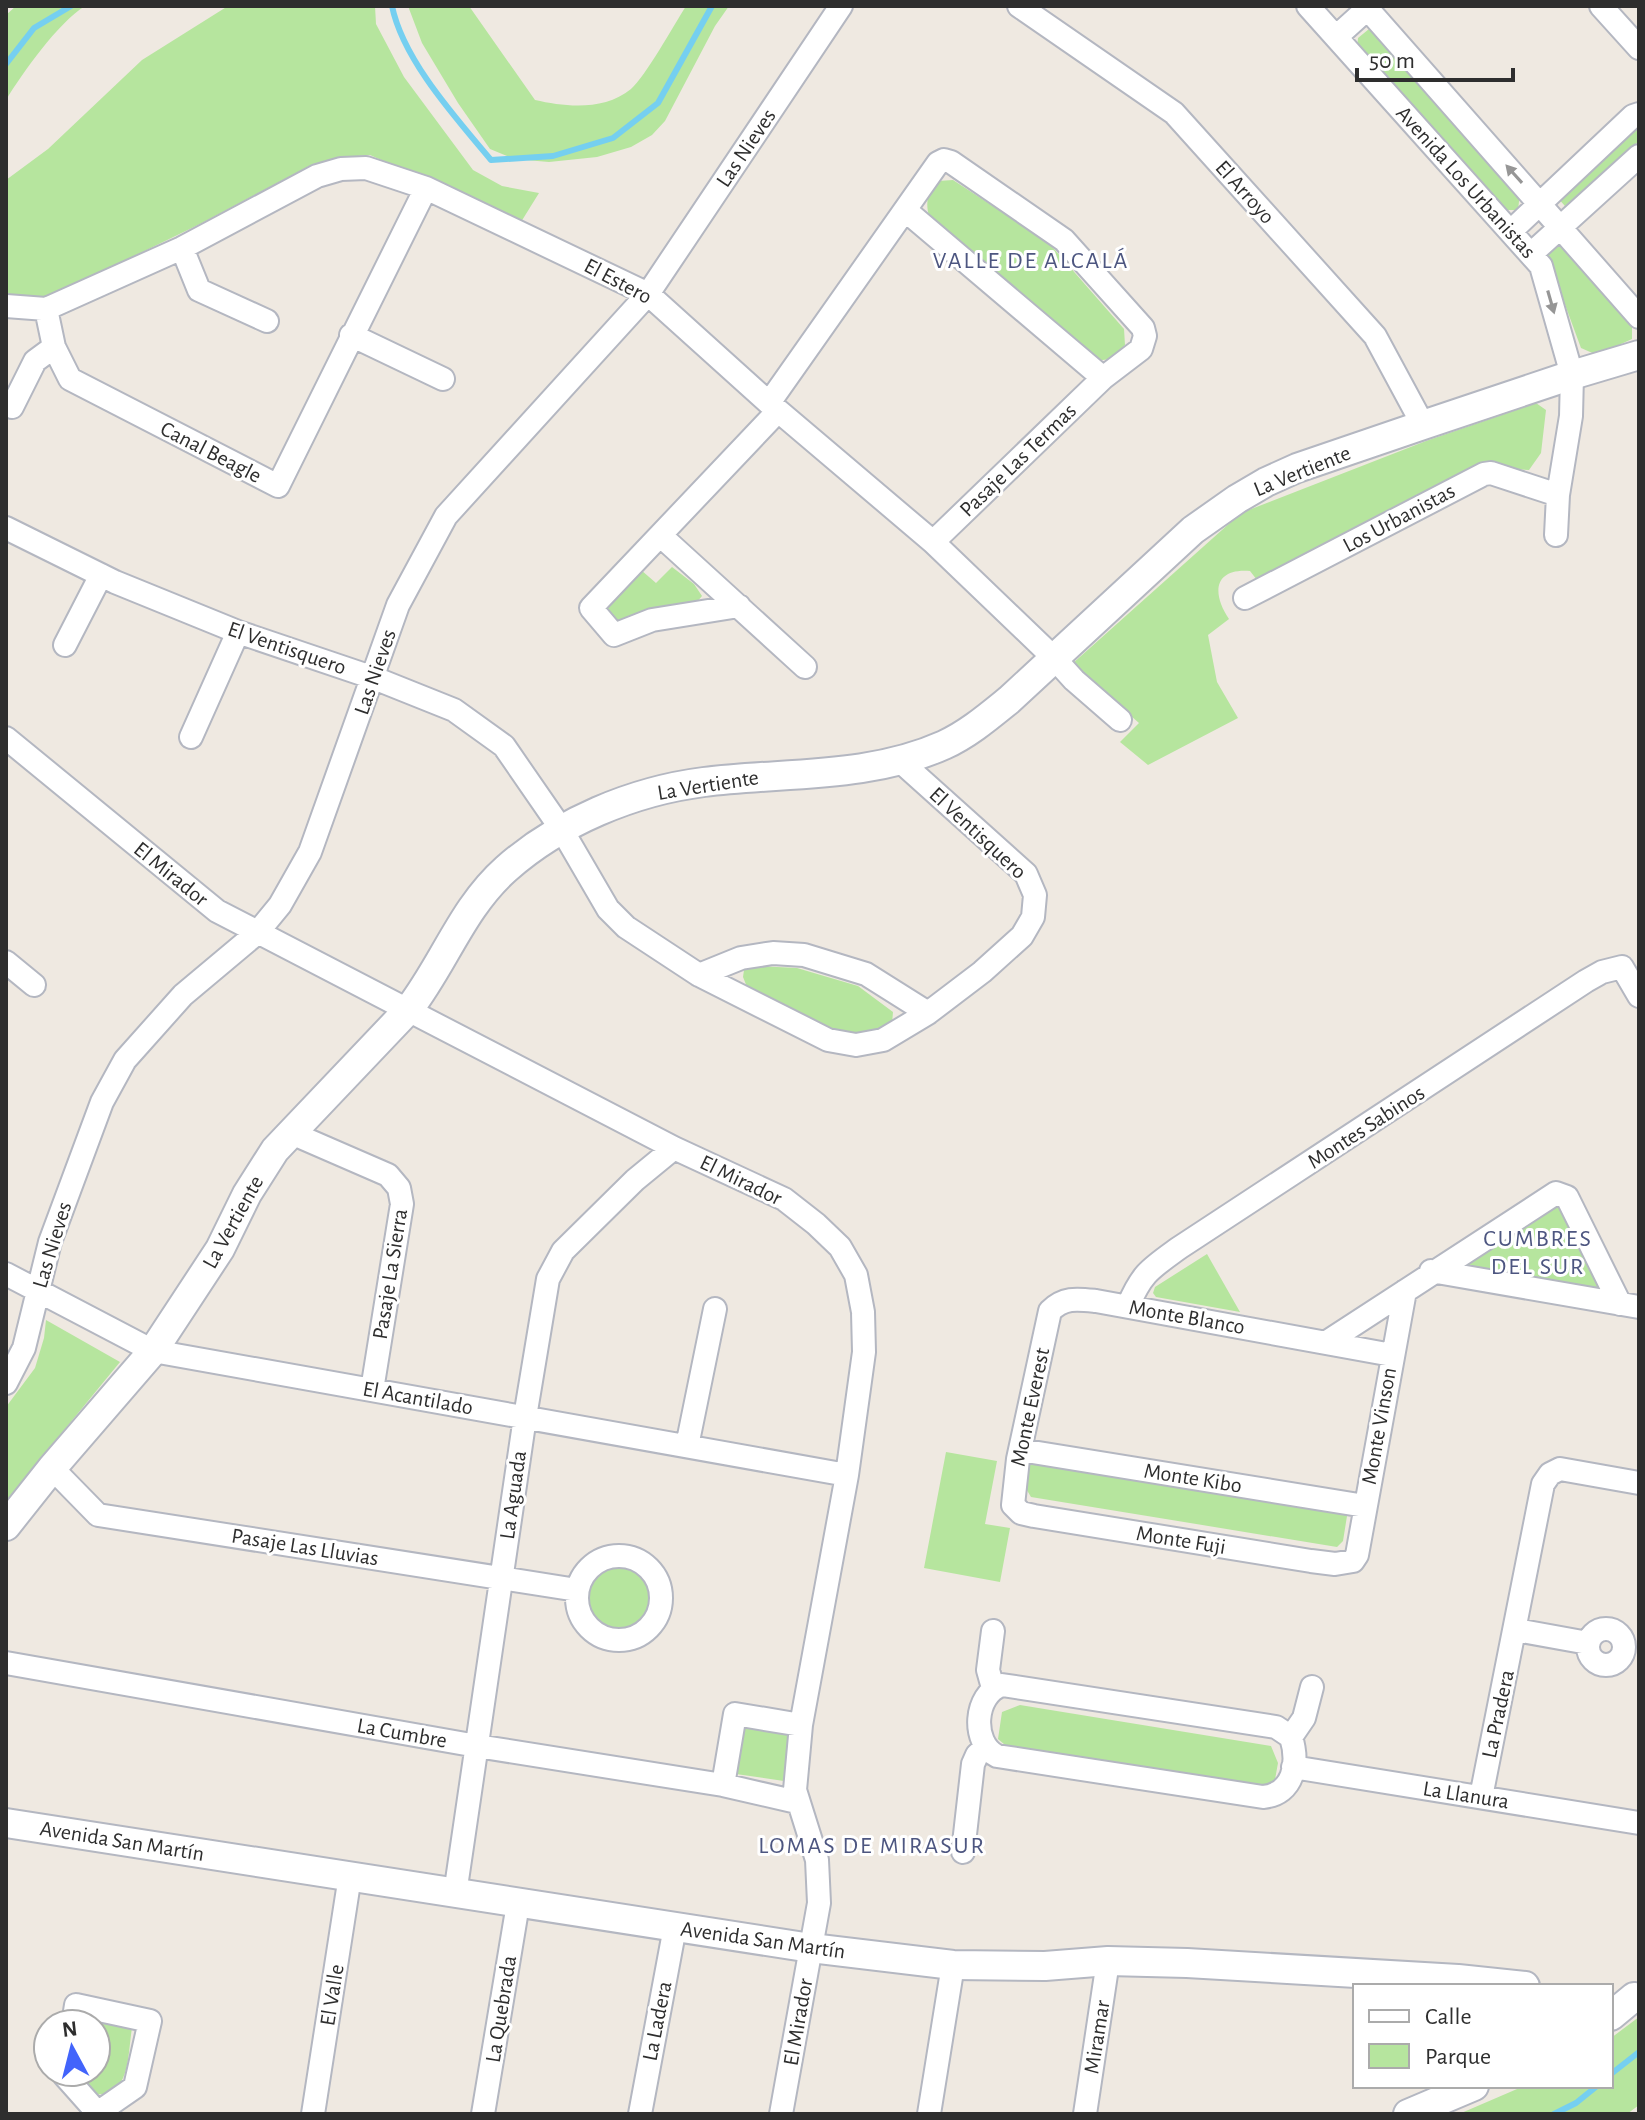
<svg xmlns="http://www.w3.org/2000/svg" width="1645" height="2120" viewBox="0 0 1645 2120" font-family="'Alegreya Sans',sans-serif">
<style>
.green{fill:#b6e59e}
.lines{fill:none;stroke-linecap:round;stroke-linejoin:round}
.stream{stroke:#75cff0;stroke-width:6}
.minor-casing{stroke:#b4b7c1;stroke-width:26}
.tertiary-casing{stroke:#b4b7c1;stroke-width:32}
.minor{stroke:#fff;stroke-width:22}
.tertiary{stroke:#fff;stroke-width:28}
.oneway{fill:#969696}
.labels{text-anchor:middle;dominant-baseline:central;stroke-width:6;stroke-linejoin:round;paint-order:stroke}
.street-label{font-size:22px;fill:#2e2e2e;stroke:#fff}
.neighbourhood-label{font-size:24px;letter-spacing:2px;fill:#4d5680;stroke:#fff}
</style>
<rect width="100%" height="100%" fill="#efe9e1"/>
<path class="green" d="M16 6H85C58 23 23 72 6 100V15Z
M228 6H375L376 24 404 77 473 170 502 186 539 193 521 222 370 155 345 157 313 164 200 224 44 300 14 298 6 294V180L48 149 142 60Z
M408 6H469L535 100C566 107 604 111 631 89 645 77 674 25 686 6H729L715 26 665 121 652 135 631 147 597 157 549 162 514 159 490 149 458 103 422 43Z
M1369 29 1520 193 1518 210H1501L1357 49 1358 38Z
M1637 124 1639 141 1565 206 1556 196Z
M953 180 1048 242 1124 329 1125 345 1111 359 1094 361 929 216C925 201 928 192 938 181Z
M1564 244 1632 323V339L1597 355 1581 348 1546 253 1552 246Z
M1536 403 1546 410 1541 453 1529 470 1471 467 1257 580 1250 571C1213 568 1212 594 1229 619L1208 635 1217 682 1238 718 1148 765 1120 742 1139 723 1072 664 1241 513 1426 441Z
M672 567 694 584 702 596 696 603 617 625 605 609 641 570 656 583Z
M755 966 797 968 858 986 893 1012 892 1024C879 1031 866 1037 851 1035 828 1032 771 998 747 987L743 977 744 970Z
M1558 1199 1605 1282 1600 1291 1464 1271V1256Z
M1207 1254 1240 1312 1156 1297 1153 1293 1155 1287Z
M46 1320 120 1362 6 1501V1407L35 1368 44 1338Z
M946 1452 997 1461 985 1524 1010 1528 1000 1582 924 1568Z
M1035 1460 1342 1510 1347 1516 1343 1541 1337 1547 1031 1497 1025 1487 1030 1464Z
M584 1597a35 35 0 1 1 70 0a35 35 0 1 1-70 0Z
M1020 1705 1271 1746 1278 1763 1274 1785 1257 1791 1011 1750 998 1739 1002 1712Z
M745 1726 791 1735 784 1781 736 1774Z
M1639 2017V2105L1627 2114H1459L1524 2086H1611V2038Z
M86 2019 132 2028C127 2058 131 2099 91 2094L75 2072H96V2024H85Z"/>
<g class="lines">
<path class="stream" d="M392 6C403 60 456 118 491 160L553 156 613 138 658 103 712 6
M6 64 34 28 71 6
M1611 2074 1639 2052
M1554 2114 1576 2103 1597 2086"/>
<defs>
<path id="minor" d="M1019 6 1174 113 1375 336 1423 425
M1308 6 1541 266 1572 375 1571 416 1558 495 1556 535
M1365 6 1639 317
M1601 6 1639 48
M1336 37 1367 9
M905 210 1103 378
M1511 231 1633 116 1639 114
M182 248 199 290 267 321
M1531 254 1639 156
M6 306 46 309 182 248 317 176 341 169 366 168 426 188 648 294 769 403 933 542 1055 659 1074 680 1120 720
M46 309 54 347 70 379 278 486 426 188
M351 335 443 379
M769 403 938 163 944 160 951 162 1064 240 1143 328 1145 336 1141 349 1103 378 933 542
M12 407 35 361 54 347
M6 528 115 582 238 632 374 678 454 710 504 746 562 830 608 909 626 927 699 975 828 1040 856 1045 883 1040 928 1013 982 972 1022 936 1033 917 1035 895 1026 874 899 760
M661 536 805 667
M1245 598 1484 474 1491 473 1558 495
M739 606 652 620 614 635 591 608 778 411
M65 645 101 575
M191 737 238 632
M6 738 217 911 674 1148 784 1199 816 1224 840 1247 856 1275 863 1312 864 1352 847 1475 801 1725 795 1790 817 1860 819 1903 781 2114
M6 962 34 985
M699 975 741 958 773 953 804 955 866 974 928 1013
M289 1132 388 1175 399 1188 402 1204 372 1390
M1431 1271 1639 1307
M6 1274 153 1351 847 1475
M1128 1306C1142 1273 1150 1269 1179 1248L1586 981 1602 972 1622 967 1639 996
M1327 1342 1556 1193 1567 1197 1620 1304
M1392 1355 1096 1301C1077 1299 1064 1297 1050 1311L1018 1459 1013 1505 1021 1513 1034 1516 1311 1561 1335 1564 1353 1561 1357 1555 1405 1291
M6 1383 24 1348 50 1242 102 1102 125 1060 183 995 257 933 280 905 310 852 398 605 446 516 648 294 841 6
M687 1446 715 1309
M1020 1450 1365 1506
M52 1468 98 1515 577 1590
M577 1598a42 42 0 1 1 84 0a42 42 0 1 1-84 0Z
M1588 1647a18 18 0 1 1 36 0a18 18 0 1 1-36 0Z
M1516 1630 1588 1643
M6 1663 477 1746 723 1785 797 1802
M1002 1685 1276 1727 1291 1737C1299 1763 1294 1794 1263 1797L997 1756C971 1743 974 1694 1002 1685Z
M993 1688 988 1670 993 1631
M1291 1737 1304 1718 1312 1687
M1293 1767 1639 1823
M723 1785 735 1714 801 1725
M1481 1797 1543 1484 1550 1474 1560 1469 1639 1483
M963 1852 973 1764 977 1755 986 1747
M455 1894 525 1417 548 1279 563 1251 635 1180 674 1148
M73 2024 76 2005 150 2021 135 2087 96 2114
M65 2072 64 2075 96 2111
M313 2114 350 1876
M483 2114 518 1904
M640 2114 675 1927
M929 2114 953 1965
M1085 2114 1108 1961"/>
<path id="tertiary" d="M6 1526 52 1468 153 1351 220 1249 247 1194 275 1150 409 1009C444 964 462 908 506 869 559 822 633 791 704 782 784 772 868 779 944 745 968 734 988 717 1009 700L1193 530 1237 499 1266 482 1297 468 1423 425 1572 375 1639 355
M6 1823 811 1948 953 1965 1045 1966 1108 1961 1187 1963 1458 1979 1525 1986
M1611 2016 1634 1997
M1408 2114 1474 2086"/>
</defs>
<use href="#minor" class="minor-casing"/>
<use href="#tertiary" class="tertiary-casing"/>
<use href="#minor" class="minor"/>
<use href="#tertiary" class="tertiary"/>
</g>
<defs><path id="oneway-solid" d="M-6-.8H1V-3.2L6.5 0L1 3.2V.8H-6Z" transform="scale(2)"/></defs>
<g class="oneway">
<use href="#oneway-solid" transform="translate(1514 174) rotate(-132)"/>
<use href="#oneway-solid" transform="translate(1551 302) rotate(74)"/>
</g>
<g class="labels">
<g class="street-label">
<text transform="translate(746 148) rotate(-56)">Las Nieves</text>
<text transform="translate(1466 182) rotate(48)">Avenida Los Urbanistas</text>
<text transform="translate(1245 192) rotate(48)">El Arroyo</text>
<text transform="translate(618 281) rotate(28)">El Estero</text>
<text transform="translate(211 452) rotate(27)">Canal Beagle</text>
<text transform="translate(1018 460) rotate(-44)">Pasaje Las Termas</text>
<text transform="translate(1302 471) rotate(-22)">La Vertiente</text>
<text transform="translate(1399 518) rotate(-28)">Los Urbanistas</text>
<text transform="translate(287 648) rotate(19)">El Ventisquero</text>
<text transform="translate(375 672) rotate(-71)">Las Nieves</text>
<text transform="translate(708 785) rotate(-9)">La Vertiente</text>
<text transform="translate(978 833) rotate(43)">El Ventisquero</text>
<text transform="translate(171 874) rotate(39)">El Mirador</text>
<text transform="translate(1366 1127) rotate(-33)">Montes Sabinos</text>
<text transform="translate(741 1180) rotate(26)">El Mirador</text>
<text transform="translate(233 1222) rotate(-61)">La Vertiente</text>
<text transform="translate(52 1245) rotate(-73)">Las Nieves</text>
<text transform="translate(390 1274) rotate(-81)">Pasaje La Sierra</text>
<text transform="translate(1187 1317) rotate(10)">Monte Blanco</text>
<text transform="translate(418 1398) rotate(10)">El Acantilado</text>
<text transform="translate(1030 1407) rotate(-78)">Monte Everest</text>
<text transform="translate(1379 1426) rotate(-80)">Monte Vinson</text>
<text transform="translate(1193 1478) rotate(9)">Monte Kibo</text>
<text transform="translate(513 1495) rotate(-82)">La Aguada</text>
<text transform="translate(1181 1540) rotate(9)">Monte Fuji</text>
<text transform="translate(305 1547) rotate(9)">Pasaje Las Lluvias</text>
<text transform="translate(1498 1714) rotate(-78)">La Pradera</text>
<text transform="translate(402 1733) rotate(10)">La Cumbre</text>
<text transform="translate(1466 1795) rotate(9)">La Llanura</text>
<text transform="translate(122 1841) rotate(9)">Avenida San Martín</text>
<text transform="translate(763 1940) rotate(8)">Avenida San Martín</text>
<text transform="translate(332 1995) rotate(-81)">El Valle</text>
<text transform="translate(501 2009) rotate(-81)">La Quebrada</text>
<text transform="translate(657 2021) rotate(-79)">La Ladera</text>
<text transform="translate(798 2022) rotate(-80)">El Mirador</text>
<text transform="translate(1097 2037) rotate(-81)">Miramar</text>
</g>
<g class="neighbourhood-label">
<text x="1031" y="261">VALLE DE ALCALÁ</text>
<text x="1538" y="1239">CUMBRES<tspan x="1538" dy="28">DEL SUR</tspan></text>
<text x="872" y="1846">LOMAS DE MIRASUR</text>
</g>
</g>
<rect width="1645" height="2120" fill="none" stroke="#2e2e2e" stroke-width="16"/>
<rect x="1353" y="1984" width="260" height="104" fill="#ffffff" stroke="#ababab" stroke-width="2"/>
<rect x="1369" y="2010" width="40" height="12" fill="#ffffff" stroke="#ababab" stroke-width="2"/>
<text x="1425" y="2024" font-size="24" fill="#2e2e2e">Calle</text>
<rect x="1369" y="2044" width="40" height="24" fill="#b6e59e" stroke="#ababab" stroke-width="2"/>
<text x="1425" y="2064" font-size="24" fill="#2e2e2e">Parque</text>
<g transform="translate(72 2048) rotate(353)"><circle r="38" fill="#ffffff" stroke="#ababab" stroke-width="2"/>
<path d="M0-6L14 30L0 20L-14 30Z" fill="#4264fb"/>
<text y="-12" font-size="22" font-weight="bold" text-anchor="middle" fill="#2e2e2e">N</text>
</g>
<path d="M1357 68v12h156v-12" fill="none" stroke="#2e2e2e" stroke-width="4"/>
<text x="1369" y="68" font-size="24" fill="#2e2e2e" stroke="#ffffff" stroke-width="6" paint-order="stroke">50 m</text>
</svg>
